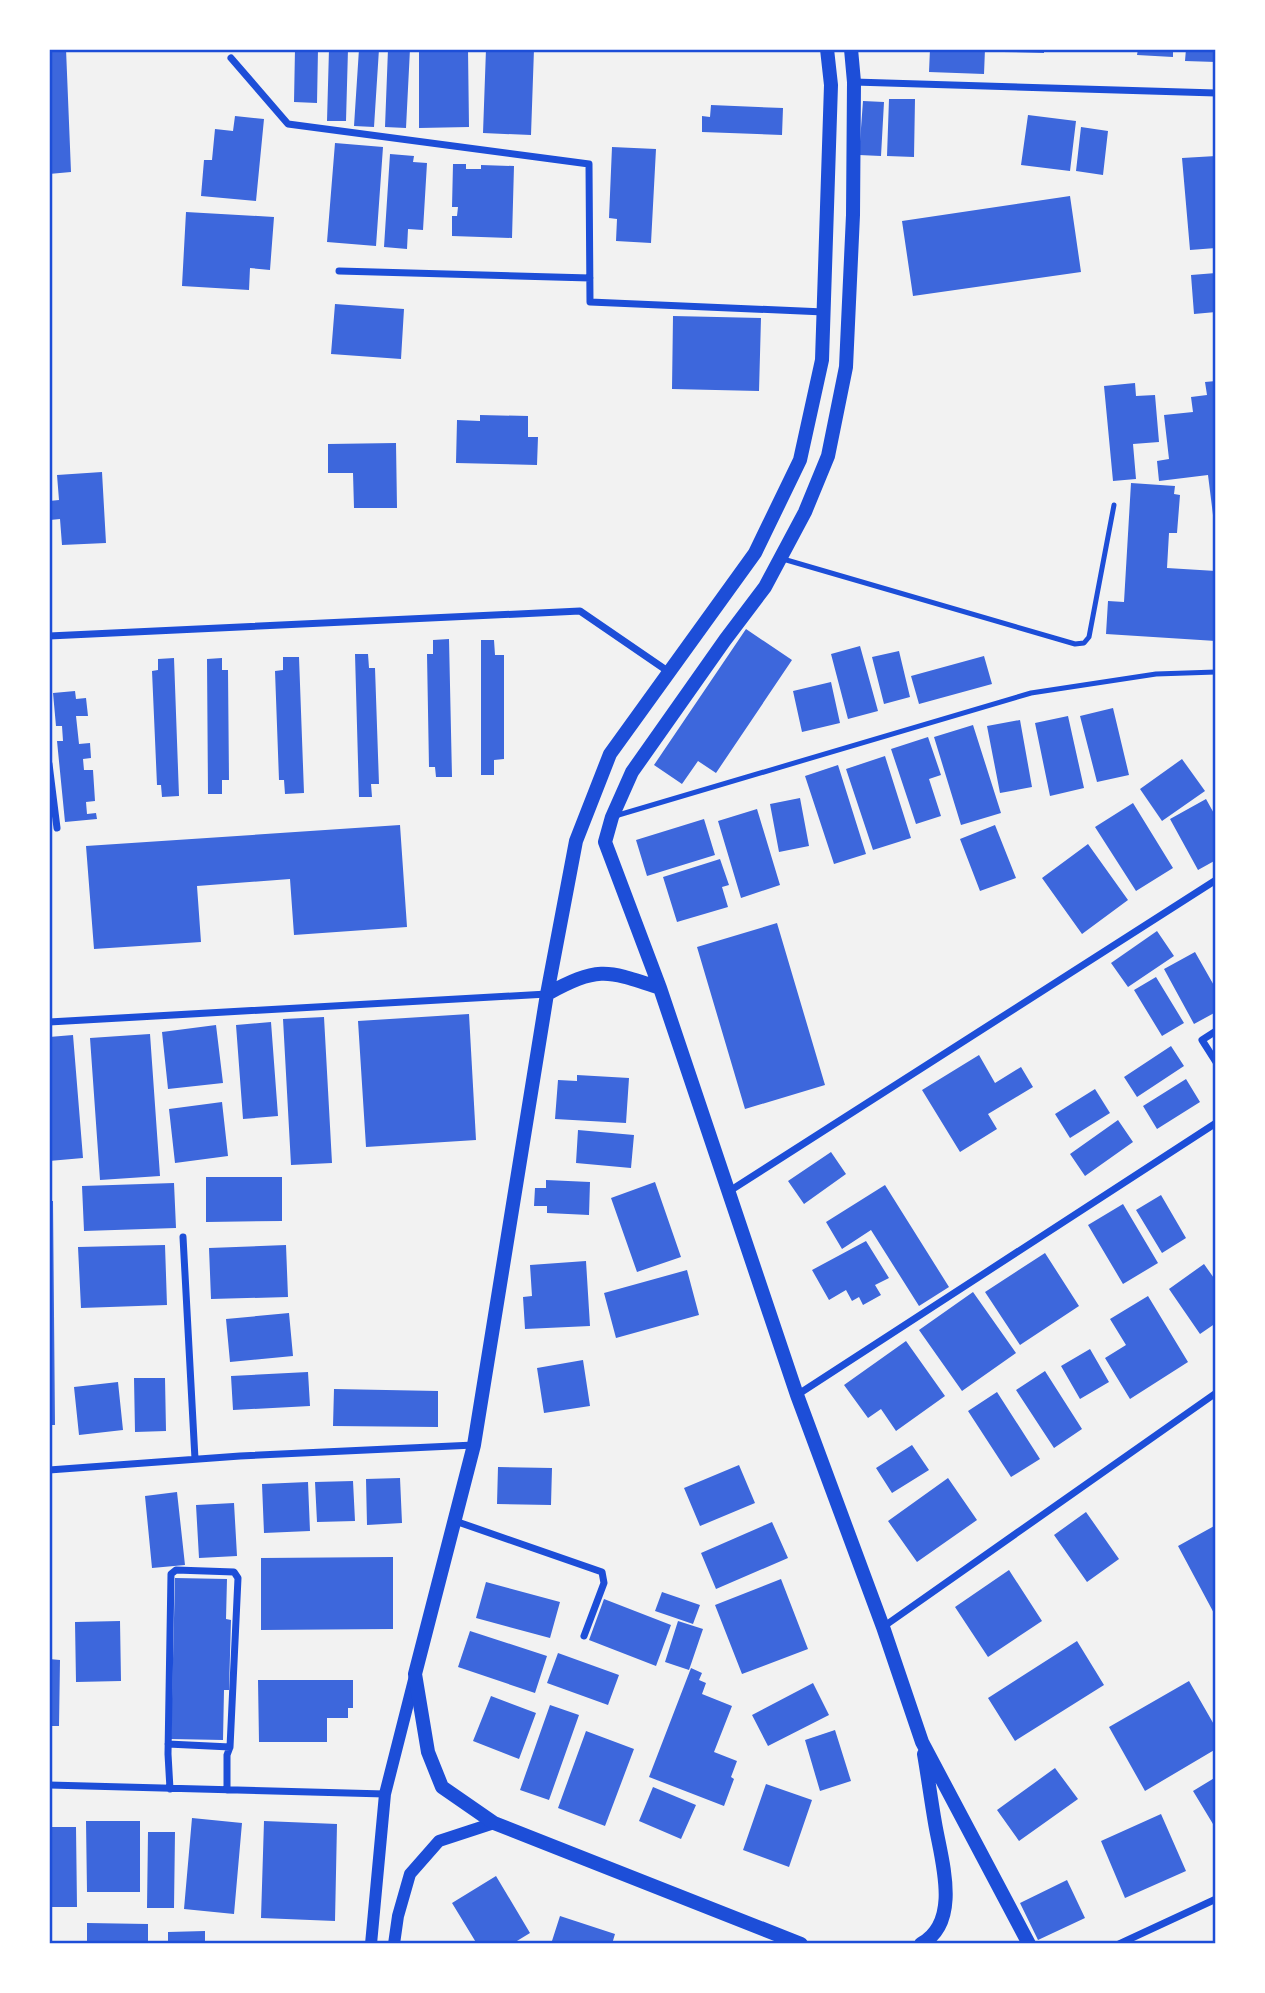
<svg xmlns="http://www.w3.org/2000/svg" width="1265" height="1993" viewBox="0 0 1265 1993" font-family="'Alegreya Sans',sans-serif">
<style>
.building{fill:#3d67dc}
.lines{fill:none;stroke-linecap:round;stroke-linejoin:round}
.service{stroke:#1d4ed8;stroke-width:5}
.minor{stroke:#1d4ed8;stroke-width:7}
.tertiary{stroke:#1d4ed8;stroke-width:12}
.secondary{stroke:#1d4ed8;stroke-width:14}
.neatline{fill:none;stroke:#1d4ed8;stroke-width:2.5}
</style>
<rect width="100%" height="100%" fill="#f2f2f2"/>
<path class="building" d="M49 49H66L71 172 49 174Z
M295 49H318L317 103 294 102Z
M329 49H348L346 121H327Z
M359 49H379L374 127 354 126Z
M388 49H410L406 128 385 127Z
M419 49H468L469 127 419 128Z
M486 49H534L531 135 483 133Z
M930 49H985L984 74 929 72Z
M1003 49H1044V53L1003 52Z
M1138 49H1173V57L1137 55Z
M1186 49H1216V62L1185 61Z
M889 99H915L914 157 887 156Z
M863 101 884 102 881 156 859 155Z
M711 105 783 108 782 135 702 132V116L710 117Z
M1028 115 1076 121 1070 171 1021 165Z
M235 116 264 119 256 201 201 196 204 160H212L215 129 233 131Z
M1081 127 1108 131 1103 175 1076 171Z
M335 143 383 147 376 246 327 242Z
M612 147 656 149 651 243 616 241 617 219 609 218Z
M390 154 414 156 413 162 427 163 423 230 408 229 407 249 384 247Z
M1216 156V248L1190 250 1182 158Z
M453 164H466V169H481V165L514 166 512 238 452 236V216H457L458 207H452Z
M1070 196 1081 272 913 296 902 221Z
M186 212 274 217 270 270 250 268 249 290 182 286Z
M1216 273V312L1194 314 1191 275Z
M335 304 404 309 401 359 331 354Z
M673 316 761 318 759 391 672 389Z
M1216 381V515H1213L1208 475 1159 481 1157 461 1169 459 1164 415 1193 412 1191 397 1207 395 1205 382Z
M1135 383 1136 396 1155 395 1159 442 1133 444 1136 479 1113 481 1104 386Z
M480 415 528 416V437H538L537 465 456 463 457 420 480 421Z
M396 443 397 508H354L353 473H328V444Z
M102 472 106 543 62 545 60 519 50 520 49 501 59 500 57 475Z
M1131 483 1175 486 1174 494 1180 495 1177 533H1169L1167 568 1216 571V641L1106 634 1108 601 1124 602Z
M746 629 792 660 716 773 698 761 682 784 654 765Z
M449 639 452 777H436L435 767H429L427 654H433V640Z
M481 640H494L495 655H504V759L494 760V775H481Z
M860 646 878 711 848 719 831 654Z
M899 651 910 697 884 704 872 657Z
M355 654H368L369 668H375L379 784H371L372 797H359Z
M984 656 992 684 919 704 911 676Z
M283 657H299L304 793 285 794 284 780H279L275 671 283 670Z
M174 658 179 796 162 797 161 785H157L152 671 158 670V659Z
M222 658V670H228L229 780H222V794H208L207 659Z
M831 682 840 723 802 732 793 691Z
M75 691 76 699 86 698 88 716H76L79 744 90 743 91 758 83 759 84 770H93L95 801 86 802 87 814 96 813 97 819 65 822 57 741H63L62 726H56L53 693Z
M1113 708 1129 775 1097 782 1080 716Z
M1068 716 1084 788 1050 796 1035 723Z
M1020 720 1032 787 1000 793 987 726Z
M973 725 1001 813 961 825 934 737Z
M928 737 941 775 929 779 941 816 916 824 891 749Z
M885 756 911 838 873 850 846 769Z
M1182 759 1205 791 1162 821 1140 789Z
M838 765 866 854 834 864 805 776Z
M800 798 809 846 779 852 770 804Z
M1206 799 1216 817V860L1198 870 1170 819Z
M1133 803 1173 868 1136 891 1095 827Z
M757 809 780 885 741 898 718 821Z
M704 819 715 855 647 876 636 840Z
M400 825 407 927 294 935 290 879 197 886 201 942 94 949 86 846Z
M995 825 1016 878 980 891 960 839Z
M1088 844 1128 900 1082 934 1042 878Z
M720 859 729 885 722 887 728 907 677 922 663 877Z
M777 923 825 1085 745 1109 697 947Z
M1157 931 1174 956 1128 987 1111 963Z
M1195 952 1216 989V1012L1194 1024 1164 969Z
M1156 977 1184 1023 1162 1036 1134 990Z
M469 1014 476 1140 366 1147 358 1021Z
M324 1017 332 1163 291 1165 283 1019Z
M271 1022 278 1116 243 1119 236 1025Z
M216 1025 223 1083 168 1089 162 1032Z
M150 1034 160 1176 100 1180 90 1038Z
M73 1035 83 1158 49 1161V1037Z
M1171 1046 1184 1066 1137 1097 1124 1077Z
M979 1055 995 1083 1021 1067 1033 1087 988 1114 997 1129 960 1152 922 1090Z
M577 1075 629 1078 626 1123 555 1119 558 1080 577 1081Z
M1186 1079 1200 1102 1157 1129 1143 1106Z
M1095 1089 1110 1113 1070 1138 1055 1114Z
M222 1102 228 1156 175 1163 169 1109Z
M1118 1120 1133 1142 1085 1176 1070 1154Z
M578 1130 634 1135 631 1168 576 1163Z
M831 1152 846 1174 804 1204 788 1181Z
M206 1177H282V1221L206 1222Z
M546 1180 590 1182 589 1215 547 1213V1206H534L535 1188H546Z
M655 1182 681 1257 637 1272 611 1198Z
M174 1183 176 1228 84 1231 82 1186Z
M885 1185 949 1287 919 1306 871 1230 842 1249 826 1222Z
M1161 1195 1186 1238 1162 1253 1136 1210Z
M49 1201H53L55 1425H49Z
M1123 1204 1158 1263 1123 1284 1088 1225Z
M866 1241 889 1278 875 1285 881 1295 863 1305 859 1297 852 1301 846 1290 829 1300 812 1270Z
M165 1245 167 1305 81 1308 78 1247Z
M286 1245 288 1297 211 1299 209 1248Z
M1045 1253 1079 1306 1020 1345 985 1292Z
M586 1261 590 1326 525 1329 523 1297 532 1296 530 1265Z
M1204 1264 1216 1281V1323L1200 1334 1169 1289Z
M687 1270 699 1315 616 1338 604 1293Z
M973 1292 1016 1353 962 1391 919 1330Z
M1148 1296 1188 1362 1130 1399 1105 1358 1126 1345 1110 1319Z
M289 1313 293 1356 230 1362 226 1319Z
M906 1341 945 1396 896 1431 881 1409 868 1418 844 1385Z
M1090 1349 1109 1382 1080 1399 1061 1366Z
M583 1360 590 1406 544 1413 537 1368Z
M1045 1371 1082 1429 1054 1448 1016 1390Z
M308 1372 310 1406 233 1410 231 1376Z
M134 1378H165L166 1431 135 1432Z
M118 1382 123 1430 79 1435 74 1387Z
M334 1389 438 1391V1427L333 1426Z
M997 1392 1040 1459 1011 1477 968 1411Z
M912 1445 929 1470 892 1493 876 1468Z
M739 1465 755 1503 700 1526 684 1488Z
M498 1467 552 1468 551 1505 497 1504Z
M400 1478 402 1523 367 1525 366 1479Z
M948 1478 977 1520 917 1562 888 1521Z
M353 1481 355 1521 317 1522 315 1482Z
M308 1482 310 1531 264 1533 262 1484Z
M177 1492 185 1565 152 1568 145 1496Z
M234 1503 237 1556 199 1558 196 1505Z
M1086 1512 1119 1559 1087 1582 1054 1535Z
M772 1522 788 1558 716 1589 701 1553Z
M1216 1525V1617L1178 1546Z
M393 1557V1629L261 1630V1558Z
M1009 1570 1042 1621 988 1657 955 1607Z
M175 1578 227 1579 226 1619 231 1620 229 1690H224L223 1740 171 1739Z
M781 1579 808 1649 742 1674 715 1605Z
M486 1582 560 1602 550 1638 476 1618Z
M662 1592 700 1605 693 1624 655 1611Z
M604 1599 671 1625 656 1666 589 1640Z
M120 1621 121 1681 76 1682 75 1622Z
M678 1621 703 1629 689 1670 665 1662Z
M470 1631 547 1656 535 1693 458 1667Z
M1077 1641 1104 1685 1015 1741 988 1698Z
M558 1653 619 1675 608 1705 547 1683Z
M49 1659 60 1660 59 1726H49Z
M691 1668 702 1673 699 1680 706 1683 702 1694 732 1706 714 1752 737 1761 731 1777 734 1779 724 1806 649 1777Z
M258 1680H353V1708H348V1718H327V1742H259Z
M1189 1681 1216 1728V1749L1145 1791 1109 1727Z
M813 1683 829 1715 768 1746 752 1715Z
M491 1696 536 1713 519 1759 473 1741Z
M550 1705 579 1715 549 1800 520 1790Z
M835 1730 851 1781 820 1791 805 1740Z
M586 1731 634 1749 605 1826 558 1808Z
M1055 1768 1078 1799 1019 1841 997 1810Z
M1216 1777V1829L1193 1791Z
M766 1784 812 1800 789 1867 743 1850Z
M653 1787 696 1805 681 1839 639 1821Z
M1161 1814 1186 1871 1125 1898 1101 1841Z
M192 1818 242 1823 234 1914 184 1909Z
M86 1821H140V1892H87Z
M264 1821 337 1824 335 1921 261 1918Z
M49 1827H76L77 1907H49Z
M148 1832H175L174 1908H147Z
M496 1876 530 1933 512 1944H477L452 1903Z
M1067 1880 1085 1918 1038 1940 1020 1903Z
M560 1916 615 1934 612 1944H551Z
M87 1923 148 1924V1944H87Z
M205 1931V1944H168V1932Z"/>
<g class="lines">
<path class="service" d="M783 559 1075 644 1084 643 1089 637 1114 505
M615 816 1031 693 1156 674 1216 672"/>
<path class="minor" d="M231 58 288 124 589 164 590 302 824 312
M854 82 1216 93
M339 271 590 278
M49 636 580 611 669 672
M49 764 57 828
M49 1022 547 994
M1216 1031 1202 1040 1216 1062
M728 1192 1216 880
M183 1237 195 1459
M797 1395 1216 1123
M49 1470 240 1456 474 1445
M455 1521 602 1572 604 1583 584 1636
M883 1627 1216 1393
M168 1744 230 1747
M49 1785 385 1794
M170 1789 168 1754 171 1574 176 1570 234 1572 238 1578 230 1747 227 1755V1790
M1119 1944 1216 1899"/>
<path class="tertiary" d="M371 1944 385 1794 415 1676
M394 1944 398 1916 410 1874 439 1841 494 1823"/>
<path class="secondary" d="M851 49 854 82 853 215 846 367 828 456 805 512 765 587 725 640 632 772 612 817 605 842 660 988 797 1395 883 1627 922 1742 1029 1944
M547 994C599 966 606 970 660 988
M801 1944 494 1823 442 1787 428 1752 415 1674 474 1445 547 994 576 841 610 754 755 553 800 460 822 360 831 85 827 49
M921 1944C962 1922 941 1859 935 1823 931 1800 928 1777 924 1754"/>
</g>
<rect width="1265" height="1993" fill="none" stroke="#ffffff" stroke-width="102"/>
<rect x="51" y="51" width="1163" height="1891" class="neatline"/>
</svg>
